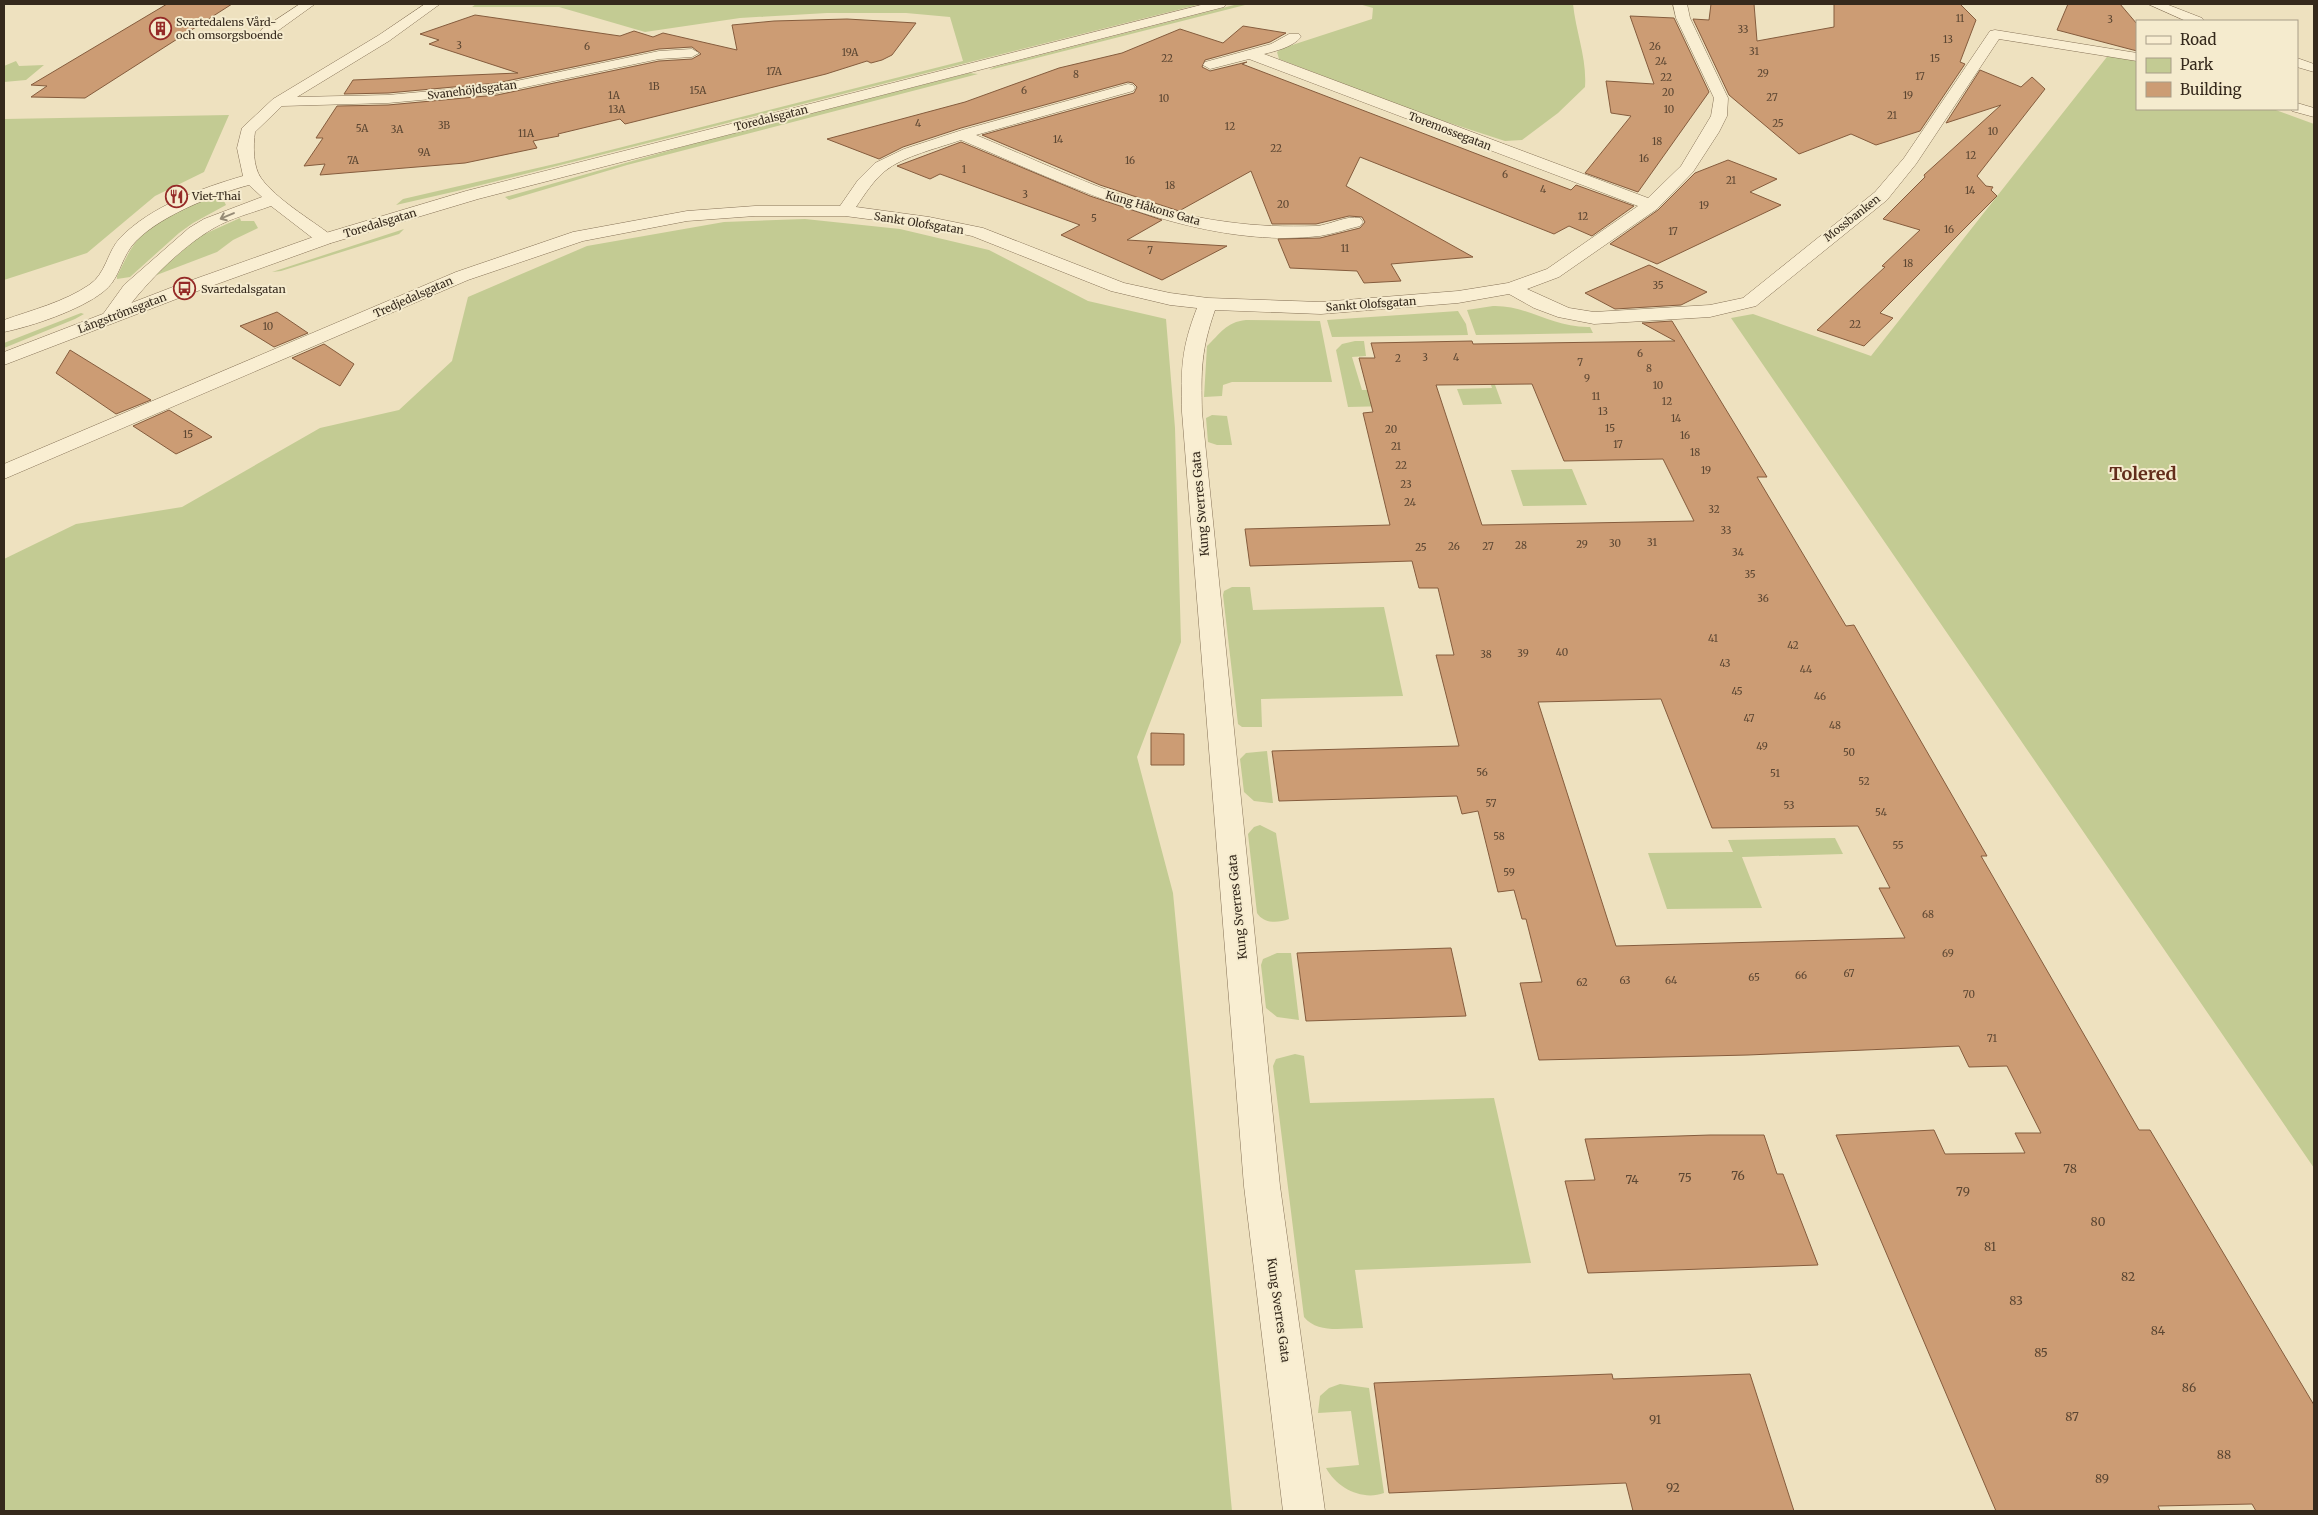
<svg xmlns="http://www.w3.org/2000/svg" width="2318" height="1515" viewBox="0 0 2318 1515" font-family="Merriweather,serif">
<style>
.green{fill:#c3cb93}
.building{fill:#cc9c74;stroke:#855c3d;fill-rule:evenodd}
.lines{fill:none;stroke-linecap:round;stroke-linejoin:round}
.minor-casing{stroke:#867257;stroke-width:1}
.tertiary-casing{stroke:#867257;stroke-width:1}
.minor{fill:#f9eed2;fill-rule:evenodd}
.tertiary{fill:#f9eed2;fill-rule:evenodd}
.oneway{stroke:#978c77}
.labels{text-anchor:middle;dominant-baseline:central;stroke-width:4;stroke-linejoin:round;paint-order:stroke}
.number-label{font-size:10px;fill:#5b4632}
.far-poi-label{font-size:11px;fill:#35291c;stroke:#f5ebce;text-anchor:start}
.far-street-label{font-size:11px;fill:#35291c;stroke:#f5ebce}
.street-label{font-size:12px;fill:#35291c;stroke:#f5ebce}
.near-number-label{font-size:12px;fill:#5b4632}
.district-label{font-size:18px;font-weight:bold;fill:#622d1b;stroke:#f5ebce}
</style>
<rect width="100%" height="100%" fill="#eee1bf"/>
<path class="green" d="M476 4H1201L457 191 396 205 403 199 559 163 963 61 950 17 906 13H827L740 18 645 32 559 7H472Z
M1238 4H1249L989 70 994 67Z
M1359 4H1573C1576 33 1587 58 1585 87L1558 113 1522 140 1505 141 1422 114 1279 59 1277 52 1283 48 1372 19 1373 8Z
M2110 53 2137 61V109H2273L2314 124V1168L1731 318 1753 314 1871 356Z
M16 61 19 66 44 65 26 80 4 82V66Z
M969 73 978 74 627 165 509 200 505 197 703 141Z
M229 115 204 172 155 196 87 253 4 280V119Z
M217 195H221L226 205 193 223 179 233 130 277 117 279V276C123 265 128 252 136 242 152 221 193 204 217 195Z
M240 218 241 221H254L258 228 233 240 217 252 154 276 198 237Z
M805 219 900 229 989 250 1088 301 1166 319 1175 428 1181 642 1137 757 1173 893 1232 1511H4V559L76 524 182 507 320 428 399 410 452 361 468 297 587 246 724 222Z
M404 229 399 234 281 271 272 272Z
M1493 306C1528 305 1553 328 1590 327L1593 333 1476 335 1467 310Z
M1458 311 1466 324 1468 335 1332 337 1327 320Z
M81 313 84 314 75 319 4 348V343Z
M1246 320 1320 321 1332 382H1232L1223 385 1222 396 1204 397 1207 346C1220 334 1226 322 1246 320Z
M1355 341H1364L1366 356 1352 357 1362 390 1426 389 1430 405 1348 407 1336 350 1342 344Z
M1483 352 1502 404 1463 405 1457 389 1492 388 1480 353Z
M1212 415 1227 416 1232 445H1217L1208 442 1206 418Z
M1572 469 1587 505 1523 506 1511 470Z
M1232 587H1250L1253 610 1384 607 1403 696 1261 699 1262 727H1242L1238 724 1223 595 1224 591Z
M1267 751 1273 803H1271L1254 801 1244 792 1240 759 1246 753Z
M1260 825 1276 833 1289 919C1278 923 1264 924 1257 913L1248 834 1254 827Z
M1835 838 1843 854 1742 857 1762 908 1667 909 1648 853 1733 852 1728 840Z
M1277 953H1291L1299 1020 1277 1017 1266 1008 1261 965 1263 959Z
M1295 1054 1304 1056 1310 1103 1494 1098 1531 1263 1355 1270 1363 1328C1343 1328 1318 1334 1304 1317L1273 1066 1276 1059Z
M1340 1384 1369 1388 1384 1493C1362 1501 1337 1488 1326 1468L1359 1465 1351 1411 1318 1413 1320 1396 1329 1388Z"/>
<path class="building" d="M167 4H232L85 98 31 97 47 86 31 85Z
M1711 4H1754L1757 41 1834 27V4H1960L1976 20 1960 62 1965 64 1920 131 1876 145 1851 134 1799 154 1729 95 1693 19 1709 20Z
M2068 4H2120L2137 24V51L2057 30Z
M475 15 620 36 634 31 653 37 663 33 737 50 732 25 774 21 847 19 916 23 892 55 882 60 871 63 867 61 826 74 625 124 620 119 558 134 559 136 533 141 537 148 465 163 320 175 325 164 304 166 323 138H316L337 106 388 105 497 95 659 61 692 59 701 54 692 47 659 49 497 83 388 93 344 94 353 80 518 73 429 44 439 40 420 34Z
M1630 16 1674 18 1709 92 1638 192 1585 173 1631 116 1611 113 1606 81 1654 84Z
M1243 26 1286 33 1270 42 1205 60 1202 67 1210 71 1247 62 1242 64 1571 190 1576 185 1634 206 1592 236 1569 226 1554 234 1360 157 1346 186 1473 257 1391 264 1401 281 1364 283 1357 271 1290 268 1278 239 1320 238 1360 228 1365 222 1362 217 1349 216 1316 224H1272L1251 171 1179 211 1100 185 982 135 1134 93 1137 87 1133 83 1128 82 961 128 903 147 879 159 827 139 965 102 1059 68 1122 53 1180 29 1223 43Z
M1980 70 2021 87 2032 77 2045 89 1977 176 1986 186 1993 187 1991 190 1997 196 1880 313 1893 318 1864 346 1817 330 1885 267 1882 266 1920 230 1883 219 1925 177 1924 175 2001 105 1946 123Z
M961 142 1090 196 1162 220 1127 240 1227 246 1162 280 1061 235 1080 225 940 174 930 179 897 166Z
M1728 160 1777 179 1750 192 1781 205 1657 264 1610 244 1658 210 1695 173Z
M1649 265 1707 292 1681 305 1615 309 1585 293Z
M277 312 308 333 274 347 240 326Z
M1672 321 1767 477H1757L1846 626 1854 625 1987 856H1981L2139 1130H2150L2314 1405V1511H2256L2252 1504 2158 1506 2160 1511H1996L1836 1135 1934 1130 1945 1154 2025 1153 2015 1133H2041L2007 1066 1969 1067 1959 1046 1748 1055 1539 1060 1520 983 1542 982 1526 919H1522L1514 890 1498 892 1478 811 1462 814 1457 796 1279 801 1272 751 1459 746 1436 655H1454L1438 588H1419L1412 561 1250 566 1245 529 1390 525 1363 413 1373 412 1359 358H1375L1371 343 1472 341 1473 344 1675 341 1642 323ZM1532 384 1564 461 1663 459 1694 521 1482 525 1436 385ZM1661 699 1712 828 1858 826 1890 888H1879L1905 938 1616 946 1538 702Z
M324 344 354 364 340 386 292 358Z
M70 350 151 400 116 414 56 373Z
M169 410 212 437 176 454 133 426Z
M1151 733 1184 734V765H1151Z
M1451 948 1466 1016 1306 1021 1297 953Z
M1710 1135H1764L1777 1174H1783L1818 1265 1588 1273 1565 1181 1595 1180 1585 1139Z
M1612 1374 1613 1379 1750 1374 1794 1511H1633L1626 1483 1389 1493 1374 1383Z"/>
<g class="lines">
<defs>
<path id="minor" d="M300 4H315L272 35H262L260 32 262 29Z
M425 4H440L389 41 297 97 388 95 497 85 659 51 692 49 699 53 692 57 659 59 497 93 388 103 282 106 255 132C253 146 253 167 261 178 276 199 310 219 331 235L334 239 331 243H319L271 206C252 213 231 218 214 228 179 248 140 289 118 321H104L101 317 124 285 189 228 204 219 262 197 249 185C215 194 153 218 131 247 120 262 119 280 103 292 80 310 33 326 4 332V320C32 310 64 302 89 285 106 274 107 252 120 238 151 206 202 188 243 176L237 148 242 128 273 99 379 35Z
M1673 4H1687L1690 18 1728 98 1727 116 1719 132 1693 172 1657 209 1559 277 1527 289 1569 308 1594 312 1710 305 1743 298 1875 192 1904 158 1990 31 1995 30 2137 53V61L1999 39 1916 164 1887 200 1756 306 1710 317 1594 324 1558 317 1534 308 1509 294 1458 303 1321 314 1215 310C1201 350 1201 370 1202 412L1280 1186 1325 1511H1283L1244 1186 1182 412C1181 369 1181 349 1197 308L1170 305 1111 291 972 236 929 227 845 216H755L687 221 583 241 468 280 4 479V464L456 272 573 232 687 211 755 206H840L858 180 875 163 904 149 962 130 1128 84 1133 85 1135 88 1133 91 976 135C1055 168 1143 212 1228 222 1257 226 1286 227 1316 226 1330 225 1346 215 1360 218L1363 222 1360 226C1347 229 1333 234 1320 236 1198 250 1070 186 961 140 939 148 903 156 885 171 873 181 865 194 856 207L929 217 983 228 1124 283 1170 293 1208 298 1321 302 1458 291 1508 283 1547 269 1638 206 1249 59 1210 69 1203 65 1205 62 1271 44 1289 34H1299L1301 37C1293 47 1276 51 1264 54L1648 198 1681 166 1711 116 1714 98 1676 18Z
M2148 4H2166L2202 18 2204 21H2186Z
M2297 58 2314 64V72L2297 67Z
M2297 103 2314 108V117L2292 111 2290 109H2297Z"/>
<path id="tertiary" d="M1205 4H1226L1224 7 478 199 331 243 192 293 4 365V352L178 285 319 235 466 191Z"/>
</defs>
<use href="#minor" class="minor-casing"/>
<use href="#tertiary" class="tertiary-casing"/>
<use href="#minor" class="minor"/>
<use href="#tertiary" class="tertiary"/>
</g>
<defs><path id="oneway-shaft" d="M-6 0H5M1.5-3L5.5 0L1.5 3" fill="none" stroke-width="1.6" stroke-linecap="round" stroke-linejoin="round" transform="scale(1.25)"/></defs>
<use class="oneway" href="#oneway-shaft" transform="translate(227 216) rotate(157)"/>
<defs>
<symbol id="building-ring" viewBox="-11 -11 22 22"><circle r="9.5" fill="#f5ebce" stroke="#952a27" stroke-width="1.5"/><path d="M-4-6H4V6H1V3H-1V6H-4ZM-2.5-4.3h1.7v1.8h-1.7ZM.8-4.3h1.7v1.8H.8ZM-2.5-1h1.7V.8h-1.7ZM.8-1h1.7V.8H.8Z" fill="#952a27"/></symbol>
<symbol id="restaurant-ring" viewBox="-11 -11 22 22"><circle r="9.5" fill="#f5ebce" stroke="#952a27" stroke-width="1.5"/><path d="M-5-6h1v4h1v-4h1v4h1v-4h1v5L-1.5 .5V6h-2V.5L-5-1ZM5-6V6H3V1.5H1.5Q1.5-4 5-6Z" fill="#952a27"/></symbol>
<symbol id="bus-ring" viewBox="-11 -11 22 22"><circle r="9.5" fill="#f5ebce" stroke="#952a27" stroke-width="1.5"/><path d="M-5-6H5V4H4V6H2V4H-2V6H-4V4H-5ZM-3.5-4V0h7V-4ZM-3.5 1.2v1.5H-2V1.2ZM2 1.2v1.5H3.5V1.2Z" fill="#952a27"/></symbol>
</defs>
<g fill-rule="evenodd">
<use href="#building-ring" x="148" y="16" width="25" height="25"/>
<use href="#restaurant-ring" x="164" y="184" width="25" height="25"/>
<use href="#bus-ring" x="172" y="276" width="25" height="25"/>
</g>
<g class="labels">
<g class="number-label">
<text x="1960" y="18">11</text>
<text x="2110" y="19">3</text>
<text x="1743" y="29">33</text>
<text x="1948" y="39">13</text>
<text x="459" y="45">3</text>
<text x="587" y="46">6</text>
<text x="1655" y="46">26</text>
<text x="1754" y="51">31</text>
<text x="850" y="52">19A</text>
<text x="1167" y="58">22</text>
<text x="1935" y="58">15</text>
<text x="1661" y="61">24</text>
<text x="774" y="71">17A</text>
<text x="1763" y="73">29</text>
<text x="1076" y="74">8</text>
<text x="1920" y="76">17</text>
<text x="1666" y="77">22</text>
<text x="654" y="86">1B</text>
<text x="698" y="90">15A</text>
<text x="1024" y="90">6</text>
<text x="1668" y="92">20</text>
<text x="614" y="95">1A</text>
<text x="1908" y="95">19</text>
<text x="1772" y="97">27</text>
<text x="1164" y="98">10</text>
<text x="617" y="109">13A</text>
<text x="1669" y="109">10</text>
<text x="1892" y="115">21</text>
<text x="918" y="123">4</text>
<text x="1778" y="123">25</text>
<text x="444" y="125">3B</text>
<text x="1230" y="126">12</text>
<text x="362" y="128">5A</text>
<text x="397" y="129">3A</text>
<text x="1993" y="131">10</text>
<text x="526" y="133">11A</text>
<text x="1058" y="139">14</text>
<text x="1657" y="141">18</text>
<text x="1276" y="148">22</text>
<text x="424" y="152">9A</text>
<text x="1971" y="155">12</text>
<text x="1644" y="158">16</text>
<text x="353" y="160">7A</text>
<text x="1130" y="160">16</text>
<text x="964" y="169">1</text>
<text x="1505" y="174">6</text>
<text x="1731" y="180">21</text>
<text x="1170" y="185">18</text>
<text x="1543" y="189">4</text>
<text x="1970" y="190">14</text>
<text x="1025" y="194">3</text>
<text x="1283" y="204">20</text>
<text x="1704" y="205">19</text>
<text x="1583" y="216">12</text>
<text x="1094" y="218">5</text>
<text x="1949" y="229">16</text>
<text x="1673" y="231">17</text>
<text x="1345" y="248">11</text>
<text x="1150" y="250">7</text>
<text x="1908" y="263">18</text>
<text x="1658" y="285">35</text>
<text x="1855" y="324">22</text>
<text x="268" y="326">10</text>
<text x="1640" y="353">6</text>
<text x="1425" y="357">3</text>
<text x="1456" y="357">4</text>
<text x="1398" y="358">2</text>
<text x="1580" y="362">7</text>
<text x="1649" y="368">8</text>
<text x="1587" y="378">9</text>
<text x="1658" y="385">10</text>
<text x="1596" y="396">11</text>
<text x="1667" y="401">12</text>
<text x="1603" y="411">13</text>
<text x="1676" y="418">14</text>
<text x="1610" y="428">15</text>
<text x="1391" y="429">20</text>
<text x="188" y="434">15</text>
<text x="1685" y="435">16</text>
<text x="1618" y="444">17</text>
<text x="1396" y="446">21</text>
<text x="1695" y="452">18</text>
<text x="1401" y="465">22</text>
<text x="1706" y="470">19</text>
<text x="1406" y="484">23</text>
<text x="1410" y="502">24</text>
<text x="1714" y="509">32</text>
<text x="1726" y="530">33</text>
<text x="1652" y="542">31</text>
<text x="1615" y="543">30</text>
<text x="1582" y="544">29</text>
<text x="1521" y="545">28</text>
<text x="1454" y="546">26</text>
<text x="1488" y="546">27</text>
<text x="1421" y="547">25</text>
<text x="1738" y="552">34</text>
<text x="1750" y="574">35</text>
<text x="1763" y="598">36</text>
<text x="1713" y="638">41</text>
<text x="1793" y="645">42</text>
<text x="1562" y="652">40</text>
<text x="1523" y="653">39</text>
<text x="1486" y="654">38</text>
<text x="1725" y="663">43</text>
<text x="1806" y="669">44</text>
<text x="1737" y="691">45</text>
<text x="1820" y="696">46</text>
<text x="1749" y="718">47</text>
<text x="1835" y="725">48</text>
<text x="1762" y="746">49</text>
<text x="1849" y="752">50</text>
<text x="1482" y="772">56</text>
<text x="1775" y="773">51</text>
<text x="1864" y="781">52</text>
<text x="1491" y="803">57</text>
<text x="1789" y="805">53</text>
<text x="1881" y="812">54</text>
<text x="1499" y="836">58</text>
<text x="1898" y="845">55</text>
<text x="1509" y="872">59</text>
<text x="1928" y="914">68</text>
<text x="1948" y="953">69</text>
<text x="1849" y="973">67</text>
<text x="1801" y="975">66</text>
<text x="1754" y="977">65</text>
<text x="1625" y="980">63</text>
<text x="1671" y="980">64</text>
<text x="1582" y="982">62</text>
<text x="1969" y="994">70</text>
<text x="1992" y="1038">71</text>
</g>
<g class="far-poi-label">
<text x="176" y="22">Svartedalens Vård-<tspan x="176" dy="13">och omsorgsboende</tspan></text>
<text x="192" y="196">Viet-Thai</text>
<text x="201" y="289">Svartedalsgatan</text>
</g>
<g class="far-street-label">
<text transform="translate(472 90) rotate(-7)">Svanehöjdsgatan</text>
<text transform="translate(771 118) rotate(-14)">Toredalsgatan</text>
<text transform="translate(1450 131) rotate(21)">Toremossegatan</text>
<text transform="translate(1153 208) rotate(16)">Kung Håkons Gata</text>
<text transform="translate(1852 218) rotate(-38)">Mossbanken</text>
<text transform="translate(380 223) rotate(-17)">Toredalsgatan</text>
<text transform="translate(919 223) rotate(9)">Sankt Olofsgatan</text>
<text transform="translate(413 297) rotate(-24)">Tredjedalsgatan</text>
<text transform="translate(1371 304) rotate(-4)">Sankt Olofsgatan</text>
<text transform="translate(122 313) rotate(-21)">Långströmsgatan</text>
</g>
<g class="street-label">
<text transform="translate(1200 504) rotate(-95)">Kung Sverres Gata</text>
<text transform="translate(1237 907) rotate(-96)">Kung Sverres Gata</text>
<text transform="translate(1279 1310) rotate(82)">Kung Sverres Gata</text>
</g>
<g class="near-number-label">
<text x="2070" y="1168">78</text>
<text x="1738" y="1175">76</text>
<text x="1685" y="1177">75</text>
<text x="1632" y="1179">74</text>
<text x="1963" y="1191">79</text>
<text x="2098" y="1221">80</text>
<text x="1990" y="1246">81</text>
<text x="2128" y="1276">82</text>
<text x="2016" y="1300">83</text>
<text x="2158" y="1330">84</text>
<text x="2041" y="1352">85</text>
<text x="2189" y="1387">86</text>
<text x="2072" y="1416">87</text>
<text x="1655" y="1419">91</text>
<text x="2224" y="1454">88</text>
<text x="2102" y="1478">89</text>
<text x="1673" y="1487">92</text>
</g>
<g class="district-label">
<text x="2143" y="473">Tolered</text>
</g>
</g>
<rect width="2318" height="1515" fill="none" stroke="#35291c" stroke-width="10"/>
<rect x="2136" y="20" width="162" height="90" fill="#f5ebce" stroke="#a89d87"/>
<rect x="2146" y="36" width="25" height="8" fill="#f9eed2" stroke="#a89d87"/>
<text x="2180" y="45" font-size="15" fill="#35291c">Road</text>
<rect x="2146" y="58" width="25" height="15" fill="#c3cb93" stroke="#a89d87"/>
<text x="2180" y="70" font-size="15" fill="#35291c">Park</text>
<rect x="2146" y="82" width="25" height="15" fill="#cc9c74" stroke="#a89d87"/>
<text x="2180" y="95" font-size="15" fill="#35291c">Building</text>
</svg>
